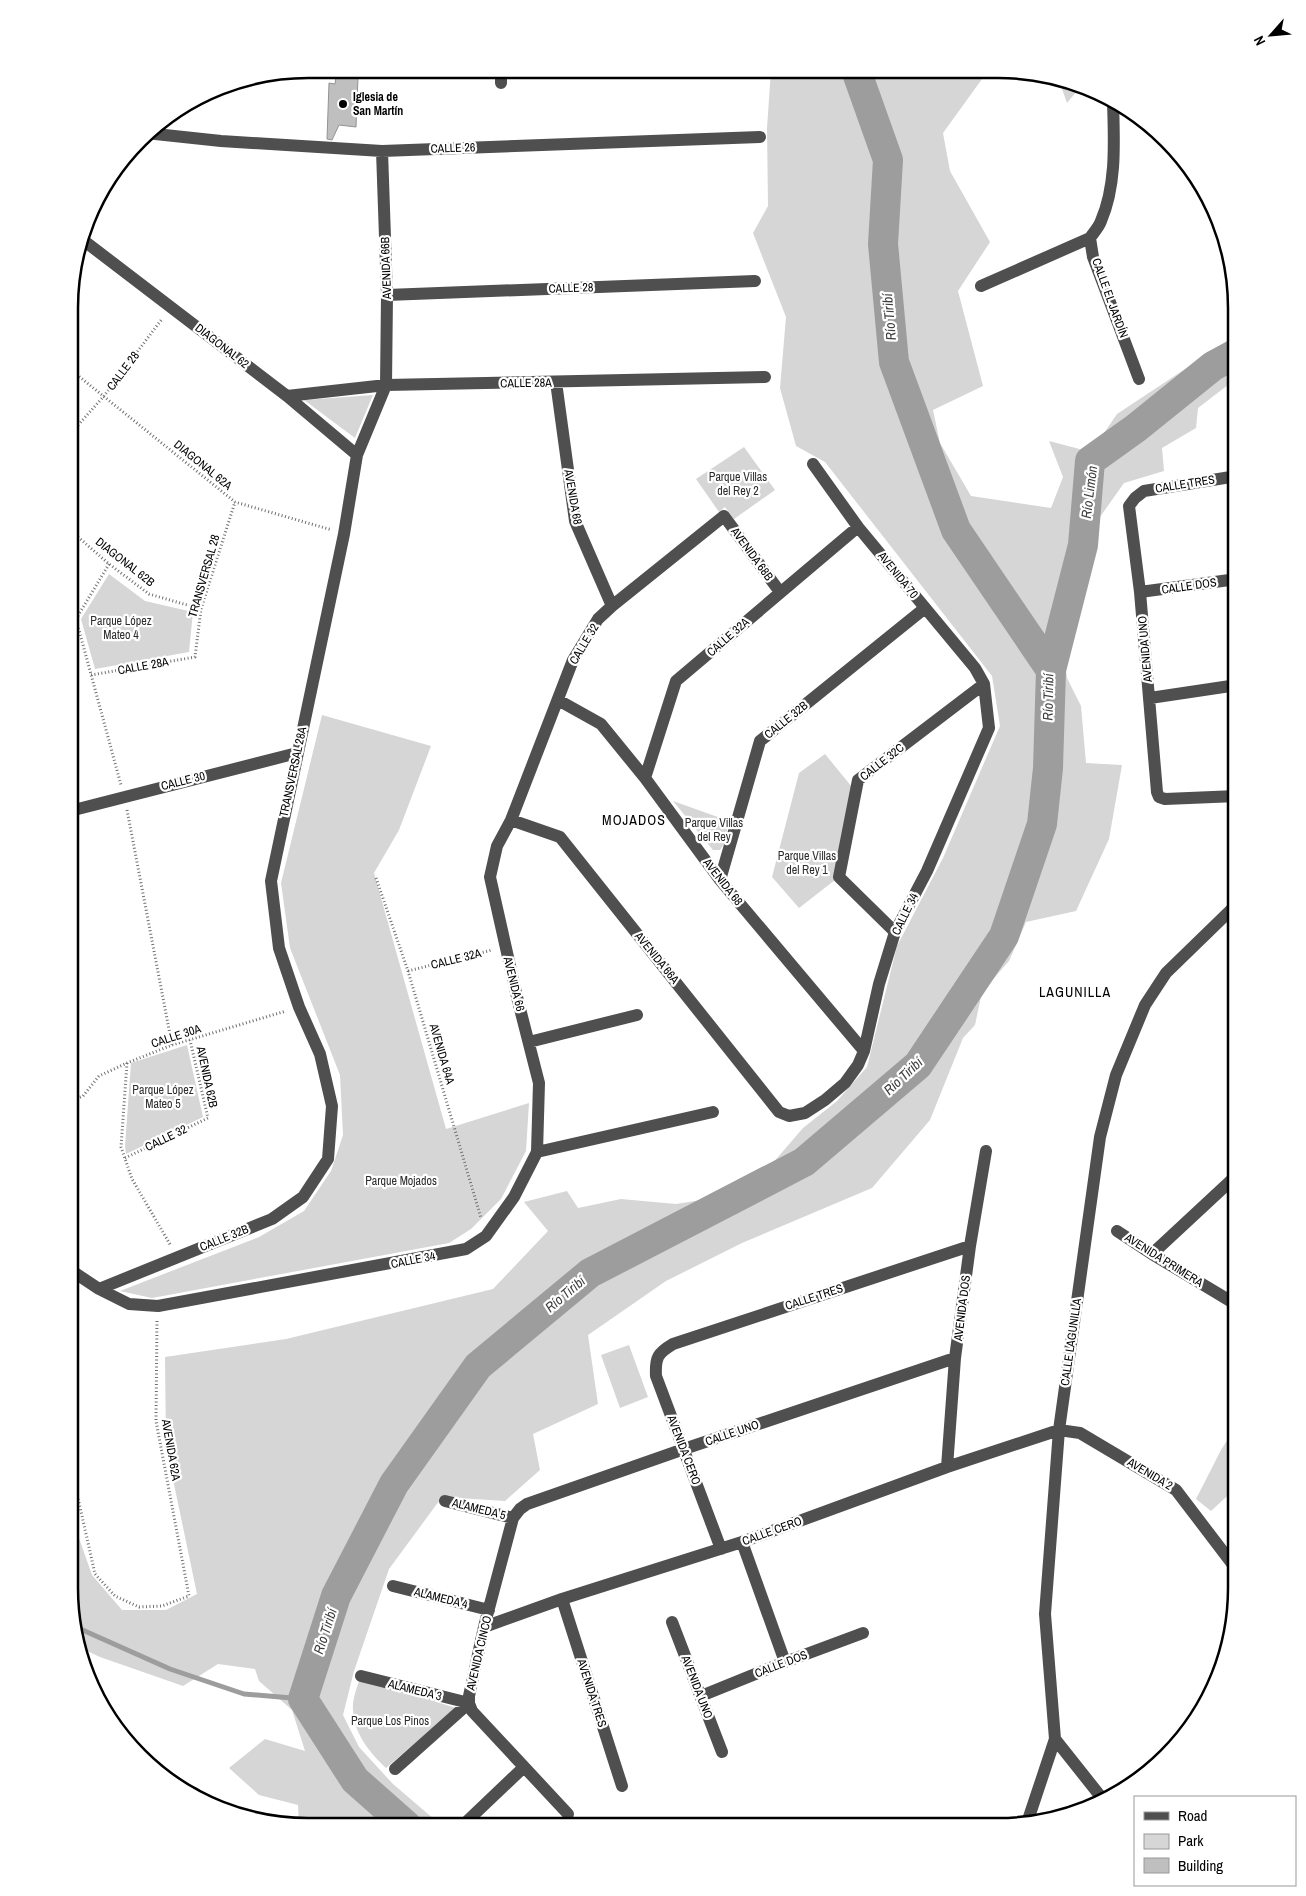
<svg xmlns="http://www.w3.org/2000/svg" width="1306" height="1896" viewBox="0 0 1306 1896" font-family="'Archivo Narrow',sans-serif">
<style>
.green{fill:#d6d6d6}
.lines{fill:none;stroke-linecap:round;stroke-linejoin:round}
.stream{stroke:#9d9d9d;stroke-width:5}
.river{stroke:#9d9d9d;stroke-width:30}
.building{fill:#bfbfbf;stroke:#939393}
.path{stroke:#717171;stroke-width:3;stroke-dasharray:1 2.5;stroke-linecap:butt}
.minor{stroke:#4f4f4f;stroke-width:12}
.poi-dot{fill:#000;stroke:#fff;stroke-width:2}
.labels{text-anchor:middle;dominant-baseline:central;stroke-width:4.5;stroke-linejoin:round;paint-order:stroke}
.poi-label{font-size:12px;font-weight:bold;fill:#000;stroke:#fff;text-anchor:start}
.street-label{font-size:12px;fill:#000;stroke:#fff}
.park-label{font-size:12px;fill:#2d2d2d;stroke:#fff}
.water-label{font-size:14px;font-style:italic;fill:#3e3e3e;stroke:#fff}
.neighbourhood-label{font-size:14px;letter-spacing:1px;fill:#000;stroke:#fff}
.rim{fill:none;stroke:#000;stroke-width:2.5}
</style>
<rect width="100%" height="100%" fill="#fff"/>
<path class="green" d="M771 70 983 71 982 79 943 133 950 171 990 242 958 291 983 386 933 410 940 443 971 496 1051 508 1063 477 1049 441 1091 452 1117 414 1185 369 1237 339V378L1198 408 1196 428 1162 448 1164 471 1124 483 1095 524 1063 647 1067 678 1081 706 1086 763 1122 765 1109 839 1076 911 1026 922 1009 961 982 992 975 1025 963 1038 930 1120 872 1188 742 1243 666 1281 588 1335 598 1404 533 1434 540 1470 505 1501 442 1497 389 1569 354 1671 343 1715 359 1747 393 1784 442 1826 299 1825 298 1805 259 1795 229 1768 265 1739 305 1751 292 1710 259 1681 255 1669 218 1664 183 1686 100 1657 83 1649 69 1588V1489L74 1524 92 1575 122 1610H166L197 1594 166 1446 165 1357 286 1339 493 1289 548 1231 524 1202 567 1191 578 1208 621 1199 676 1204 714 1198 766 1171 803 1128 837 1101 867 1067 897 946 943 858 1000 726 992 676 825 462 796 446 780 388 786 317 753 233 768 206 767 128Z
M1058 78 1082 85 1067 103Z
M373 395 355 438 304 400Z
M744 447 775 490 734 519 725 507 719 512 696 479Z
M109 574 145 601 193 612 189 652 95 669 81 619Z
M322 715 431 746 399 830 374 873 446 1129 529 1103 526 1151 501 1199 471 1229 449 1243 152 1298 120 1291 259 1237 304 1211 331 1171 343 1135 340 1075 290 948 281 883Z
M825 754 852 787 835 880 799 908 772 877 799 773Z
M673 801 729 821 724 844 720 850H713Z
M187 1045 203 1117 126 1154 125 1146 131 1063Z
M629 1345 648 1397 620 1408 601 1355Z
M1237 1425V1487L1211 1511 1196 1499 1221 1450Z
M360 1678 456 1708 386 1768C369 1752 354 1733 353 1710 352 1699 357 1688 360 1678Z"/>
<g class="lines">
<path class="stream" d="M78 1628 170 1669 244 1694 303 1699"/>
<path class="river" d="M856 70 888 160 883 244 894 362 956 530 1051 670
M407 1826 355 1780 303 1699 336 1596 394 1484 478 1366 590 1273 804 1162 918 1065 1004 936 1042 824 1048 768 1051 670 1083 545 1090 461 1136 428 1213 366 1237 353"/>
</g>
<path class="building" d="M336 76 358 77 356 127 339 125 332 140 327 139 329 83 335 84Z"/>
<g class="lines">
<path class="path" d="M71 370 235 502 332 530
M71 433 104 396 162 319
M70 530 109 564 149 594 201 609
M109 564 76 619 121 785
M91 675 195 657 201 609 235 502
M127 810 172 1045
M376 878 408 971 481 1218
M408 971 492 950
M127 1063 121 1147 132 1179 171 1246
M70 1101 83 1096 99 1076 127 1063 172 1045 286 1011
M125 1158 208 1118 190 1040
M69 1458 95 1574 115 1596 139 1607 162 1606 189 1596 156 1421 157 1319"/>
<path class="minor" d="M501 83V69
M1113 101C1114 140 1117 184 1101 221 1099 227 1094 232 1090 238L1093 257 1139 379
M146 133 221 141 382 151 760 137
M83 240 287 396 357 455
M981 286 1090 238
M387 295 755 281
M556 382 575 521 612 606
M287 396 386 385 765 377
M1140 592 1237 579
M1150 698 1237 685
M558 700 601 724 645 778 720 880 864 1051
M645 778 676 681 858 527
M1237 796 1165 799 1159 797 1157 792 1140 592 1129 506 1135 498 1144 491 1237 476
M70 811 297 753
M511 820 560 837 779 1112 789 1116 805 1113 825 1100 845 1083 858 1065 864 1051 879 984 895 932 927 871 989 728 984 684 975 668 858 527 813 464
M720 880 760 741 925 608
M895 932 839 877 858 780 984 684
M529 1042 637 1015
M537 1152 713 1112
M1117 1231 1152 1254 1237 1305
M1152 1254 1237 1175
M69 1269 99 1289 129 1304 158 1306 466 1249 486 1236 514 1197 537 1152 539 1083 517 997 490 877 497 846 511 820 573 660 598 619 612 606 724 516 780 592
M99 1289 272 1219 303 1197 328 1159 332 1106 320 1054 299 1007 279 948 271 881 344 534 357 455 386 385 387 295 382 151
M947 1467 955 1358 970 1246 986 1151
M445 1501 513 1518
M742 1542 785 1662
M721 1549 656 1376C655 1357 658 1353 673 1344L970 1246
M393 1586 489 1610
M562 1599 622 1786
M672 1622 722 1752
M484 1627 562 1599 742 1542 947 1467 1059 1430 1080 1433 1176 1490 1237 1570
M361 1676 469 1703
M701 1696 785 1662 863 1633
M1055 1739 1105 1802
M395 1769 469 1703
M184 1790 194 1793 222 1811
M568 1814 472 1711 469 1703V1696L484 1627 513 1518 520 1509 527 1504 684 1449 955 1358
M1028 1820 1055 1739 1045 1614 1059 1430 1100 1137 1116 1075 1145 1005 1166 973 1237 904
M462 1826 524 1767"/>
</g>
<circle class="poi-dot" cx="343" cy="104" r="5"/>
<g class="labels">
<g class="poi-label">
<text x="353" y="97">Iglesia de<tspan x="353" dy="14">San Martín</tspan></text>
</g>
<g class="street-label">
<text transform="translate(453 148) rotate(-2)">CALLE 26</text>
<text transform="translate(386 268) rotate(-92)">AVENIDA 66B</text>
<text transform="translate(571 288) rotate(-2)">CALLE 28</text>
<text transform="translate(1110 298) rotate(70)">CALLE EL JARDÍN</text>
<text transform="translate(222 346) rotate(38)">DIAGONAL 62</text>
<text transform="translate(123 371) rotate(-53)">CALLE 28</text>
<text transform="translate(526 383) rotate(-1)">CALLE 28A</text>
<text transform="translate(203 465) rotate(39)">DIAGONAL 62A</text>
<text transform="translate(1185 484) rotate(-9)">CALLE TRES</text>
<text transform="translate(573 497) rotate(80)">AVENIDA 68</text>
<text transform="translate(752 554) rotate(54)">AVENIDA 68B</text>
<text transform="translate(125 562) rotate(38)">DIAGONAL 62B</text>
<text transform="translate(898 575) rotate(51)">AVENIDA 70</text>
<text transform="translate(204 576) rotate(-74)">TRANSVERSAL 28</text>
<text transform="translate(1189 586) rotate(-8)">CALLE DOS</text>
<text transform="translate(728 637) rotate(-41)">CALLE 32A</text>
<text transform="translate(584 644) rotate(-59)">CALLE 32</text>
<text transform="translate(1145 649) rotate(-95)">AVENIDA UNO</text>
<text transform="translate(143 666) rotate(-10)">CALLE 28A</text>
<text transform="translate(786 720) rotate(-39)">CALLE 32B</text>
<text transform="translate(882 762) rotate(-38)">CALLE 32C</text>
<text transform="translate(293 772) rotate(-78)">TRANSVERSAL 28A</text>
<text transform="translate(183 781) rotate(-14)">CALLE 30</text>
<text transform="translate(723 882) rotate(52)">AVENIDA 68</text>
<text transform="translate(905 914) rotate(-64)">CALLE 34</text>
<text transform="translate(657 958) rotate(51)">AVENIDA 66A</text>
<text transform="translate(456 959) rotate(-14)">CALLE 32A</text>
<text transform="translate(514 984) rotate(76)">AVENIDA 66</text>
<text transform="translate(176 1036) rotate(-18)">CALLE 30A</text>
<text transform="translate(442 1054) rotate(74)">AVENIDA 64A</text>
<text transform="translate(207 1077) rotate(78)">AVENIDA 62B</text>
<text transform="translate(166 1138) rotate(-26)">CALLE 32</text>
<text transform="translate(224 1238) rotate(-22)">CALLE 32B</text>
<text transform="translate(413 1260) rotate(-11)">CALLE 34</text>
<text transform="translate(1164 1260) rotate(32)">AVENIDA PRIMERA</text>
<text transform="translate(814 1297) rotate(-18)">CALLE TRES</text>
<text transform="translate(962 1308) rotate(-83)">AVENIDA DOS</text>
<text transform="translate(1071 1342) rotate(-82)">CALLE LAGUNILLA</text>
<text transform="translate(732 1433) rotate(-19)">CALLE UNO</text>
<text transform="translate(171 1450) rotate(80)">AVENIDA 62A</text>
<text transform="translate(684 1450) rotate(69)">AVENIDA CERO</text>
<text transform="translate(1150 1474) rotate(31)">AVENIDA 2</text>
<text transform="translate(479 1509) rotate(14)">ALAMEDA 5</text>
<text transform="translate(772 1531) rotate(-20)">CALLE CERO</text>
<text transform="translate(441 1598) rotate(14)">ALAMEDA 4</text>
<text transform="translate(479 1653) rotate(-77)">AVENIDA CINCO</text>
<text transform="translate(781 1664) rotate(-21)">CALLE DOS</text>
<text transform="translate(697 1687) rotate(69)">AVENIDA UNO</text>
<text transform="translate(415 1690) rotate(14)">ALAMEDA 3</text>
<text transform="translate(592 1693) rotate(72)">AVENIDA TRES</text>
</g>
<g class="park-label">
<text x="738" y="477">Parque Villas<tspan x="738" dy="14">del Rey 2</tspan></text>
<text x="121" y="621">Parque López<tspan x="121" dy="14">Mateo 4</tspan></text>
<text x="714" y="823">Parque Villas<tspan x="714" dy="14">del Rey</tspan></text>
<text x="807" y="856">Parque Villas<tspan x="807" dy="14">del Rey 1</tspan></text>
<text x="163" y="1090">Parque López<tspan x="163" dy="14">Mateo 5</tspan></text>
<text x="401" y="1181">Parque Mojados</text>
<text x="390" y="1721">Parque Los Pinos</text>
</g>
<g class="water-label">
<text transform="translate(889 317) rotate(-95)">Río Tiribí</text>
<text transform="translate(1089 492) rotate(-83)">Río Limón</text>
<text transform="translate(1048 697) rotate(-89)">Río Tiribí</text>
<text transform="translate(903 1076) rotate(-43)">Río Tiribí</text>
<text transform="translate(565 1294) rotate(-40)">Río Tiribí</text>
<text transform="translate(325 1631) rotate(-72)">Río Tiribí</text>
</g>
<g class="neighbourhood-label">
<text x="634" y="820">MOJADOS</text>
<text x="1075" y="992">LAGUNILLA</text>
</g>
</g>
<path d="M0 0H1306V1896H0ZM308 78H998A230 230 0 0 1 1228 308V1588A230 230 0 0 1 998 1818H308A230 230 0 0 1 78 1588V308A230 230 0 0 1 308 78Z" fill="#fff" fill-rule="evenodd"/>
<path class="rim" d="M308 78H998A230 230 0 0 1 1228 308V1588A230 230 0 0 1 998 1818H308A230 230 0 0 1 78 1588V308A230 230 0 0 1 308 78Z"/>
<rect x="1134" y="1796" width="162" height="90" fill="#ffffff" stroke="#999999"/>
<rect x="1144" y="1812" width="25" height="8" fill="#4f4f4f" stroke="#999999"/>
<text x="1178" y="1821" font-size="15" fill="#000000">Road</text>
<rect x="1144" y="1834" width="25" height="15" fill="#d6d6d6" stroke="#999999"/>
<text x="1178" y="1846" font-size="15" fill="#000000">Park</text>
<rect x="1144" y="1858" width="25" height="15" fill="#bfbfbf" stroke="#999999"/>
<text x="1178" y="1871" font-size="15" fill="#000000">Building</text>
<g transform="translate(1271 35) rotate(243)" stroke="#ffffff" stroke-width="4" paint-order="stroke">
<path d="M0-4L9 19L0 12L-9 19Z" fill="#000000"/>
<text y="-8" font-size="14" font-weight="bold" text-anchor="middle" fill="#000000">N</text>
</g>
</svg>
